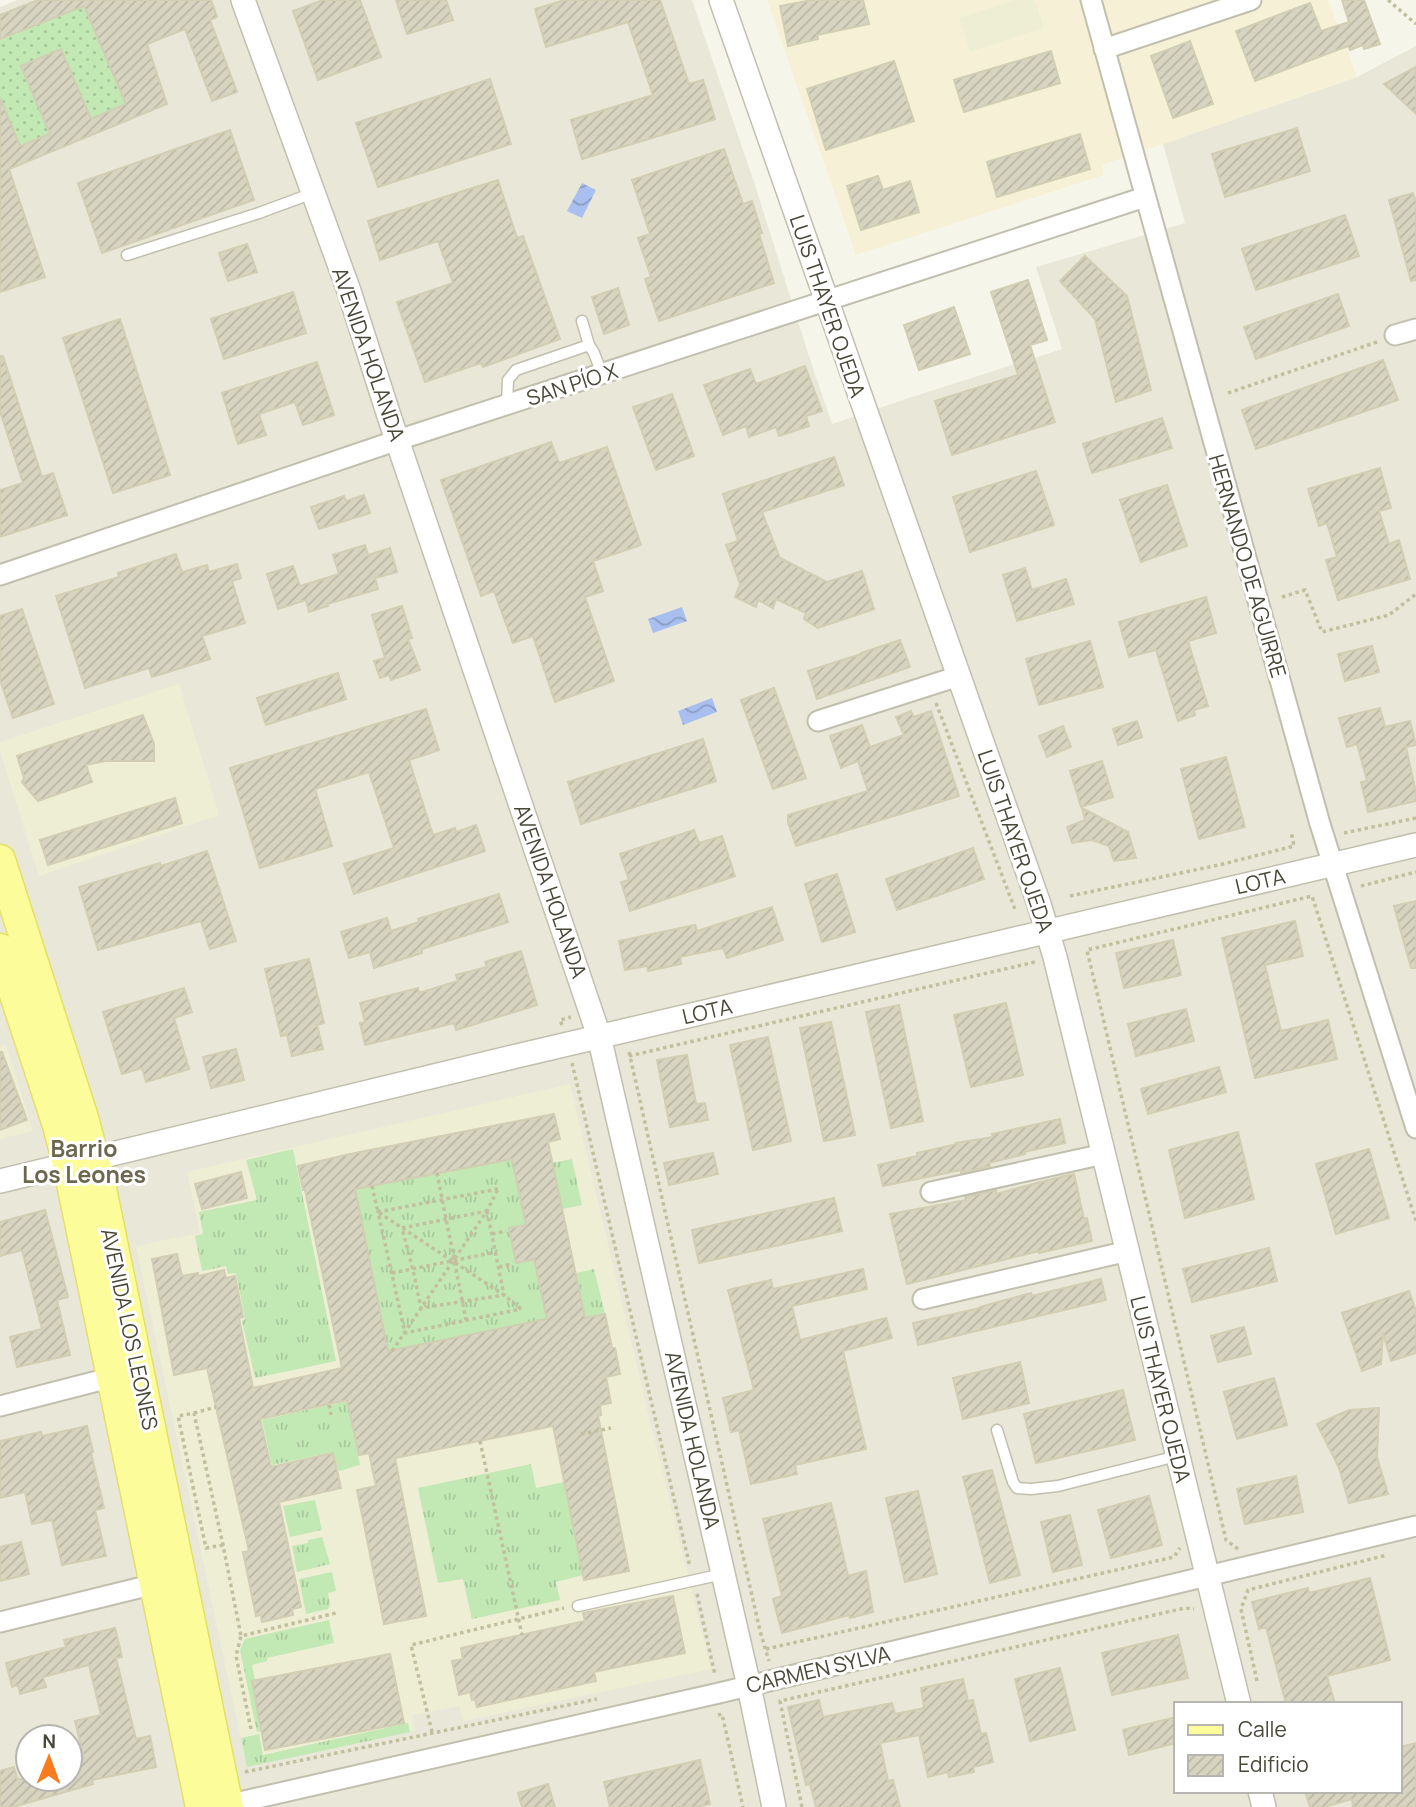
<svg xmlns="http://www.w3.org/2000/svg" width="1416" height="1807" viewBox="0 0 1416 1807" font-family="Manrope,sans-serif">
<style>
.residential{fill:#e9e8d8;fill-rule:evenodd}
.commercial{fill:#f6f1d6}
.education{fill:#eeeed4}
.grass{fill:url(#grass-tufts)}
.garden{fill:url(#garden-dots)}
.water{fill:url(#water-waves)}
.building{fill:url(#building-hatch);stroke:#d1ceb3;stroke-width:2;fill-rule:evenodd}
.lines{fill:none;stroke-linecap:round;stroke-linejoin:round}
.service-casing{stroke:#c1bfad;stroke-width:13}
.minor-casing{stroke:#c1bfad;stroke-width:23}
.tertiary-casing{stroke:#c1bfad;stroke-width:26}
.primary-casing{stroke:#e3e06a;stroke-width:33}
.path{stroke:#c2bf9e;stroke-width:3.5;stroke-dasharray:3.5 3.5;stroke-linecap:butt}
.service{stroke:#fff;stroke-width:10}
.minor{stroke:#fff;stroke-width:19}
.tertiary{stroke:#fff;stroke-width:23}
.primary{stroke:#fdfc9b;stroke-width:30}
.labels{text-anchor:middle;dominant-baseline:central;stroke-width:6;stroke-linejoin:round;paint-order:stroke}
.street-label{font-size:21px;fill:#494738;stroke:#fff}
.neighbourhood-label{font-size:23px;font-weight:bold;fill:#6c684f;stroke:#fff}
</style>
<defs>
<pattern id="grass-tufts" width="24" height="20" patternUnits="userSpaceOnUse" patternTransform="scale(1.75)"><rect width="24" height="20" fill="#c2e8b4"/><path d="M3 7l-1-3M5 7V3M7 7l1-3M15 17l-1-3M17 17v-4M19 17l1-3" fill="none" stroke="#a8c89c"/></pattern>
<pattern id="garden-dots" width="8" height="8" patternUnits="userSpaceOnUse" patternTransform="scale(1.75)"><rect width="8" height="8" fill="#c2e8b4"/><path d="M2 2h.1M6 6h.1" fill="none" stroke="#a8c89c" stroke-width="1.8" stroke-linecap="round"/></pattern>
<pattern id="water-waves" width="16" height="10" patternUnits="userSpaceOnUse" patternTransform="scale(1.75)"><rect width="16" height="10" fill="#a8bff0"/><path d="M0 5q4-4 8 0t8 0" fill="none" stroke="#8b9dc3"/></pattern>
<pattern id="building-hatch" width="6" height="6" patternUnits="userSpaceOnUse" patternTransform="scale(1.75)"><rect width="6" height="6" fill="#d7d4c0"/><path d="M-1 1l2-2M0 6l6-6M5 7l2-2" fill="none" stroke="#bab7a6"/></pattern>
</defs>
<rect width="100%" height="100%" fill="#f5f5ea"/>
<path class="residential" d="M17 0H692L755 185 809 356 832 424 909 398 1062 349 1036 267 1185 223 1163 144 1357 77 1416 46V1807H0V7ZM1176 1704H1400V1791H1176ZM28 1737H70V1779H28Z"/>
<path class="commercial" d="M767 0H1328L1357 77 1102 165 1104 175 856 255Z"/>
<path class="education" d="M1015 0H1035L1044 28 970 52 959 18Z
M179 684 219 815 39 876 0 751V742Z
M6 1045 33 1131 0 1139V1047Z
M570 1084 648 1413 711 1669 463 1721 459 1706 412 1715 415 1730 247 1767 136 1246 200 1233 187 1172Z"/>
<path class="grass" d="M293 1149 336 1361 255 1378 242 1321 245 1319 236 1273 228 1274 226 1266 202 1271 195 1236 203 1234 199 1212 257 1200 246 1160Z
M512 1159 526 1225 509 1229 516 1262 534 1259 547 1319 388 1352 355 1189Z
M572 1159 582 1205 562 1209 552 1163Z
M594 1269 605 1314 585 1318 576 1273Z
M347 1401 360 1465 339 1471 333 1452 272 1465 262 1420Z
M531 1464 536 1488 564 1482 583 1575 556 1582 560 1600 472 1619 463 1579 438 1583 418 1488Z
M315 1500 322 1530 290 1537 283 1506Z
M322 1537 330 1564 297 1572 292 1546 308 1543V1540Z
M332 1572 336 1591 328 1593 330 1605 328 1609 306 1614 299 1579Z
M329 1620 334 1643 267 1658V1661L252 1665 255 1680 252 1682 262 1731 257 1732 240 1650 245 1639Z
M408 1723 410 1732 247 1767 241 1738 259 1734 263 1755Z"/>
<path class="garden" d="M84 6 126 104 91 119 61 49 50 134 20 146 0 98V39Z"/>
<path class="water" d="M582 183 596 190 582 218 567 211Z
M682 607 687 621 653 633 648 619Z
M712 698 717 712 683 725 678 711Z"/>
<path class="building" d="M38 0H211L217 17 210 20 237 92 212 101 185 29 147 44 167 104 9 169 45 277 0 292V98L20 146 50 134 21 66 61 49 91 119 126 104 84 6 0 39V15Z
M323 0H360L381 57 318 80 293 11Z
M396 0H446L453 20 407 34Z
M565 0H660L689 84 703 80 715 119 582 159 571 120 653 95 628 22 546 47 535 9Z
M812 0H863L869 24 817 35 818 39 788 46 780 6Z
M1342 0H1364L1380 44 1364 49 1363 45 1350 50 1348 46 1255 81 1236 31 1310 3 1321 31 1349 22Z
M1190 41 1213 104 1173 118 1151 56Z
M1051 51 1060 83 964 112 954 80Z
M894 61 914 121 826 150 807 89Z
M1416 67V114L1384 84Z
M490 79 511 144 378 187 356 123Z
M1297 128 1310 171 1225 197 1212 154Z
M230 130 254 200 102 253 78 183Z
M1080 134 1090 169 997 197 987 162Z
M724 149 743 204 752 201 762 233 759 234 774 283 659 321 645 279 651 277 638 238 650 234 632 180Z
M878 176 883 190 910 181 919 212 861 230 847 186Z
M498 180 517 238 523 236 560 339 483 367 481 363 425 382 397 302 453 283 438 241 380 260 368 221Z
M1413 193 1416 202V280L1411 281 1389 200Z
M1345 215 1359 256 1256 290 1242 249Z
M247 244 257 272 228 281 219 253Z
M1085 256 1127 296 1151 390 1116 402 1095 319 1060 281Z
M1028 280 1047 340 1030 345 1055 422 952 455 935 401 1018 375 991 292Z
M618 288 629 325 604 334 592 297Z
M293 292 306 333 224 359 211 319Z
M1338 294 1349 326 1256 359 1244 327Z
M954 307 970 354 919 370 904 325Z
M120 319 170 475 113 493 63 338Z
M0 356H3L42 477 53 473 67 515 0 537V490L23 483 0 411Z
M1383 360 1398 400 1256 449 1242 410Z
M317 362 334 415 303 425 295 402 259 414 266 435 238 444 222 393Z
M805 366 822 411 806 416 809 426 779 436 776 427 749 437 746 426 723 435 704 385 750 369 756 384Z
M672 394 694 456 656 470 633 407Z
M1162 418 1172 448 1092 473 1083 444Z
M551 442 559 463 607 447 641 545 593 561 603 591 585 597 614 681 555 702 533 636 513 643 494 591 481 596 441 480Z
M834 457 844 485 762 512 780 558 827 582 862 571 874 609 818 628 804 619 806 613 776 599 773 608 758 600 756 607 735 597 740 584 726 545 738 541 723 494Z
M1380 468 1391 508 1379 511 1389 544 1399 540 1410 579 1338 600 1326 560 1337 557 1327 523 1319 526 1308 489Z
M1036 471 1054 525 970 552 953 497Z
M1167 485 1187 546 1141 562 1120 500Z
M364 495 370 513 319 529 311 507 344 496 346 501Z
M365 545 368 555 390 548 397 572 375 578 378 589 327 604 328 606 309 612 306 600 278 609 267 574 293 566 300 586 339 574 333 555Z
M176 554 182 572 207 565 209 572 237 564 241 578 232 581 245 623 202 636 210 659 152 677 149 668 85 688 56 596 119 577 118 573Z
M1025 568 1032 590 1066 579 1074 604 1017 621 1003 575Z
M1206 597 1216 633 1188 641 1208 706 1194 710 1195 715 1178 721 1156 650 1129 657 1119 622Z
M402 606 412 638 408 639 420 670 391 680 389 675 380 678 374 661 385 658 372 615Z
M22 609 54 704 13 718 0 680V616Z
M900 640 910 667 817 699 808 671 861 654V653Z
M1090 641 1103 687 1039 705 1026 659Z
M1372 646 1379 672 1345 681 1338 654Z
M338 673 346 699 266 725 257 698Z
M774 688 806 778 773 789 741 700Z
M1380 708 1385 727 1410 721 1416 745 1406 747 1416 793V801L1368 812 1361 782 1367 781 1357 744 1347 747 1339 718Z
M426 709 439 750 409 760 433 835 455 828 456 832 476 825 485 851 354 894 344 864 394 848 369 772 315 789 332 846 260 868 230 768Z
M911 711 914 717 931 711 959 796 796 846 788 822V815L868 791 858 761 841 768 830 736 862 725 870 747 904 735 896 717Z
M143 715 154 744V761H105L86 765 92 782 38 801 22 782 24 778 17 756Z
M1137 721 1142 737 1118 745 1113 729Z
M1063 726 1071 747 1047 757 1039 736Z
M703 739 716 781 581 824 568 782Z
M1226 757 1245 827 1199 839 1181 769Z
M1102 761 1113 797 1081 807 1070 771Z
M175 798 182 823 48 865 40 840Z
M1082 808 1128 832 1136 858 1114 861 1109 846 1092 840 1072 843 1067 827 1085 820Z
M694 830 699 843 722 836 735 876 630 911 621 882 629 880 620 854Z
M973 848 984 879 897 910 886 879Z
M207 851 236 941 210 949 201 921 98 950 79 887 160 863 161 866Z
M837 874 855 932 822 942 805 884Z
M499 894 508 922 422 949V953L374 968 370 952 349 958 341 932 387 918 391 931 419 922 418 919Z
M1416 901V968H1411L1394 906Z
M772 907 783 940 727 958 723 948 680 957 681 964 648 971 647 966 625 970 619 941 695 925 697 931Z
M1295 921 1303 956 1265 965 1281 1031 1328 1020 1337 1059 1255 1078 1222 938Z
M1173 940 1181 975 1124 988 1116 953Z
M521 951 537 1005 456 1030 454 1023 365 1045 360 1023 365 1022 360 1003 418 988 419 993 458 981 456 975 487 967 485 962Z
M309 959 324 1023 317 1025 323 1049 292 1056 287 1035 281 1036 265 969Z
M184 988 192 1012 174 1018 189 1069 146 1082 142 1068 122 1074 103 1012Z
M1006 1003 1023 1075 971 1087 954 1015Z
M899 1005 923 1121 891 1128 866 1012Z
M1186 1009 1194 1041 1136 1056 1128 1024Z
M831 1022 855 1135 824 1141 800 1028Z
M768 1037 791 1141 753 1150 730 1045Z
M236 1049 244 1080 211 1088 203 1057Z
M0 1052H2L27 1120 0 1130Z
M687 1055 696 1104 705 1103 708 1120 670 1127 657 1060Z
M1219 1067 1226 1092 1148 1114 1141 1089Z
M554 1114 560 1139 548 1142 585 1318 605 1314 612 1348H615L620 1374 606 1377 611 1403 600 1405 601 1415 598 1416 629 1571 584 1580 553 1426 395 1458 426 1616 384 1624 357 1490 376 1486 369 1453 359 1455 347 1400 260 1419 271 1467 333 1453 341 1488 279 1502 301 1607 292 1609 293 1615 262 1622 261 1615 256 1616 243 1552 249 1551 207 1368 174 1375 152 1259 177 1254 182 1276 198 1273V1276L224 1270 226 1278 235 1276 243 1317 239 1318 253 1388 342 1368 305 1190H303L298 1166 350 1154ZM512 1159 526 1225 509 1228 516 1263 534 1259 547 1319 388 1351 355 1189Z
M1060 1119 1065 1143 1024 1152 1025 1154 989 1163 990 1166 961 1173V1170L883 1186 878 1165 917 1156V1153L957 1144 956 1143 993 1137 992 1134Z
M1238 1132 1254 1199 1185 1218 1169 1150Z
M1369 1149 1389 1218 1336 1234 1316 1164Z
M713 1153 718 1174 669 1185 664 1163Z
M241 1172 247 1198 202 1209 195 1184Z
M1074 1174 1084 1219 1087 1218 1092 1241 1039 1253V1251L907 1284 890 1214 966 1200 965 1197 996 1190V1194L1048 1180Z
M834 1198 842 1231 699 1263 692 1230Z
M45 1210 68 1297 57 1300 70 1355 17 1367 10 1337 42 1329 22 1250 0 1256V1222Z
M1269 1248 1277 1281 1192 1302 1183 1269Z
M863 1269 867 1289 792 1306 800 1340 886 1318 892 1338 843 1351 866 1449 795 1465 797 1474 751 1484 739 1430 731 1432 723 1398 754 1390 728 1290 771 1280 773 1289Z
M1101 1279 1106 1300 918 1345 913 1323 980 1308V1307L1031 1293 1032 1296Z
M1409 1291 1416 1311V1353L1391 1361 1383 1333 1381 1364 1362 1371 1342 1313Z
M1244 1327 1251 1354 1218 1362 1211 1336Z
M1020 1362 1029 1403 963 1419 953 1378Z
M1274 1378 1287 1425 1237 1439 1224 1392Z
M1123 1390 1135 1440 1036 1463 1024 1414Z
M1379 1408 1377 1457 1388 1494 1349 1503 1339 1468 1317 1424 1349 1410Z
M87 1426 93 1452 91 1453 104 1508 95 1510 106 1556 62 1565 52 1520 32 1524 25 1492 0 1498V1441L41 1432 42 1436Z
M992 1470 1020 1575 990 1583 963 1477Z
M1296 1476 1303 1512 1245 1524 1237 1489Z
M918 1491 937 1574 905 1582 886 1498Z
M1149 1496 1162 1545 1111 1558 1098 1510Z
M831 1503 848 1576 866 1571 873 1612 850 1618 849 1615 782 1633 773 1599 782 1596 763 1519Z
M1070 1515 1082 1565 1053 1572 1041 1522Z
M21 1542 29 1574 0 1581V1547Z
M1370 1578 1390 1660 1327 1676 1335 1704H1286L1266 1627 1259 1629 1252 1602 1308 1588 1309 1593Z
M673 1596 685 1653 594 1672 596 1681 477 1707 475 1699 472 1700 470 1692 459 1695 452 1661 463 1659 461 1648 585 1621 583 1613Z
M115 1628 122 1657 116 1658 136 1739 150 1736 156 1767 92 1780 93 1784 13 1807H0V1771L14 1767 17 1779H70V1762L84 1758 75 1721 101 1715 89 1665 43 1677 46 1687 20 1694 18 1685 12 1687 6 1663 66 1647 64 1640Z
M1178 1635 1188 1678 1112 1695 1102 1653Z
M390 1654 404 1723 265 1750 252 1681Z
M1060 1668 1075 1730 1030 1741 1015 1679Z
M963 1679 968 1701 973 1700 981 1734 986 1733 993 1762 973 1767 974 1772 949 1777 948 1772 928 1777 919 1735 880 1743 888 1781 893 1780 900 1807H816L810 1784 806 1785 788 1707 819 1700 823 1717 892 1703 895 1714 924 1708 921 1688Z
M1176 1717V1743L1129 1755 1123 1730Z
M1416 1743V1807H1353L1352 1799 1324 1807H1310L1305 1791H1400V1747Z
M700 1760 710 1804 696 1807H610L604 1782Z
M548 1784 555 1807H522L518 1793Z"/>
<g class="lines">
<defs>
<path id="service" d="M127 255 259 213 313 193
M582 321 589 345 594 353 602 374
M507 405 508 380 516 370 589 345
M997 1430 1013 1482 1017 1488 1031 1489 1058 1486 1177 1456
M578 1606 723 1574"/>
<path id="minor" d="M1091 0 1320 824 1416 1128
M1104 49 1251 0
M1395 335 1416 329
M0 575 398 440 1145 197
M818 721 959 676
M931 1192 1104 1154
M923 1299 1128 1251
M0 1406 113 1377
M0 1622 155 1584
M218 1807 719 1693 1416 1526"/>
<path id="tertiary" d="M243 0 349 291 390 419 599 1036 749 1686 774 1807
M721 0 1039 904 1055 957 1239 1704
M0 1181C471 1065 944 955 1416 845
M1260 1791 1264 1807"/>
<path id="primary" d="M0 860 83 1118 99 1179 228 1807
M0 949 58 1125 68 1164 201 1807"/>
</defs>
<use href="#service" class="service-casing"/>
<use href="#minor" class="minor-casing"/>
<use href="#tertiary" class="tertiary-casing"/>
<use href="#primary" class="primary-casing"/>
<path class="path" d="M1388 0 1416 24
M1228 393 1377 342
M1282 597 1305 590 1322 632 1389 615 1416 594
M936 703 1016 912
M1344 833 1416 818
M1361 886 1416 872
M1070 896 1219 865 1294 846 1291 831
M562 1025 560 1020 571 1017
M629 1052 760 1631 769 1661
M629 1056 1035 962V964
M572 1063 690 1567
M437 1173 466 1320
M372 1186 378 1212 504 1295 521 1309
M498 1189 378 1212 405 1333 521 1309
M487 1211 504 1295 421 1308 413 1270 402 1228Z
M492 1234 506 1231
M499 1267 512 1264
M392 1273 496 1252
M392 1351 487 1211 498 1189
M329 1405 331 1415
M194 1413 216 1407
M581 1434 611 1428
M480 1441 522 1635
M223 1545 206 1548 178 1416 194 1413 223 1545 241 1636
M1238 1549 1226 1540 1087 950 1312 896 1416 1221
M697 1594 715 1675
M766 1649 1174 1557 1180 1548
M1257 1681 1241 1609 1248 1590 1387 1555
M718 1715 722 1714 743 1807
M251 1729 236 1656 241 1636 336 1613
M432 1732 411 1645 564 1608
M245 1772 597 1699
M802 1807 780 1701 1185 1608 1194 1609"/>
<use href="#service" class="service"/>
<use href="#minor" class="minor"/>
<use href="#tertiary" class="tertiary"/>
<use href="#primary" class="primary"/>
</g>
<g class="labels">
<g class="street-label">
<text transform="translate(828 306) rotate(71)">LUIS THAYER OJEDA</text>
<text transform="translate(369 354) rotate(71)">AVENIDA HOLANDA</text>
<text transform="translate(572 384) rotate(-18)">SAN PÍO X</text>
<text transform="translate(1248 566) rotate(74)">HERNANDO DE AGUIRRE</text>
<text transform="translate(1016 841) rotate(71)">LUIS THAYER OJEDA</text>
<text transform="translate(1260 881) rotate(-13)">LOTA</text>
<text transform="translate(551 891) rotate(71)">AVENIDA HOLANDA</text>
<text transform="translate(707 1011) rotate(-13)">LOTA</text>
<text transform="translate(130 1329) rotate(78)">AVENIDA LOS LEONES</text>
<text transform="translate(1161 1389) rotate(76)">LUIS THAYER OJEDA</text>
<text transform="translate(693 1440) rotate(77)">AVENIDA HOLANDA</text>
<text transform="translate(818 1669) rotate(-13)">CARMEN SYLVA</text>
</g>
<g class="neighbourhood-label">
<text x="84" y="1148">Barrio<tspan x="84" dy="26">Los Leones</tspan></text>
</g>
</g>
<rect x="1174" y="1702" width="228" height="91" fill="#ffffff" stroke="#b6b5af" stroke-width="2"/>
<rect x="1188" y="1725" width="35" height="10" fill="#fdfc9b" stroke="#b6b5af" stroke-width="2"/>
<text x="1238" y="1737" font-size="21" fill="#494738">Calle</text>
<rect x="1188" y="1755" width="35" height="21" fill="url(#building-hatch)" stroke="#b6b5af" stroke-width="2"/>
<text x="1238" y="1772" font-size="21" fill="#494738">Edificio</text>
<g transform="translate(49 1758) rotate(1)"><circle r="33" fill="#ffffff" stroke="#b6b5af" stroke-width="2"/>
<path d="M0-5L12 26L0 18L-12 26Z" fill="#f87b1e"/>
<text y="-10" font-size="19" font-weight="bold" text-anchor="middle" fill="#494738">N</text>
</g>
</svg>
